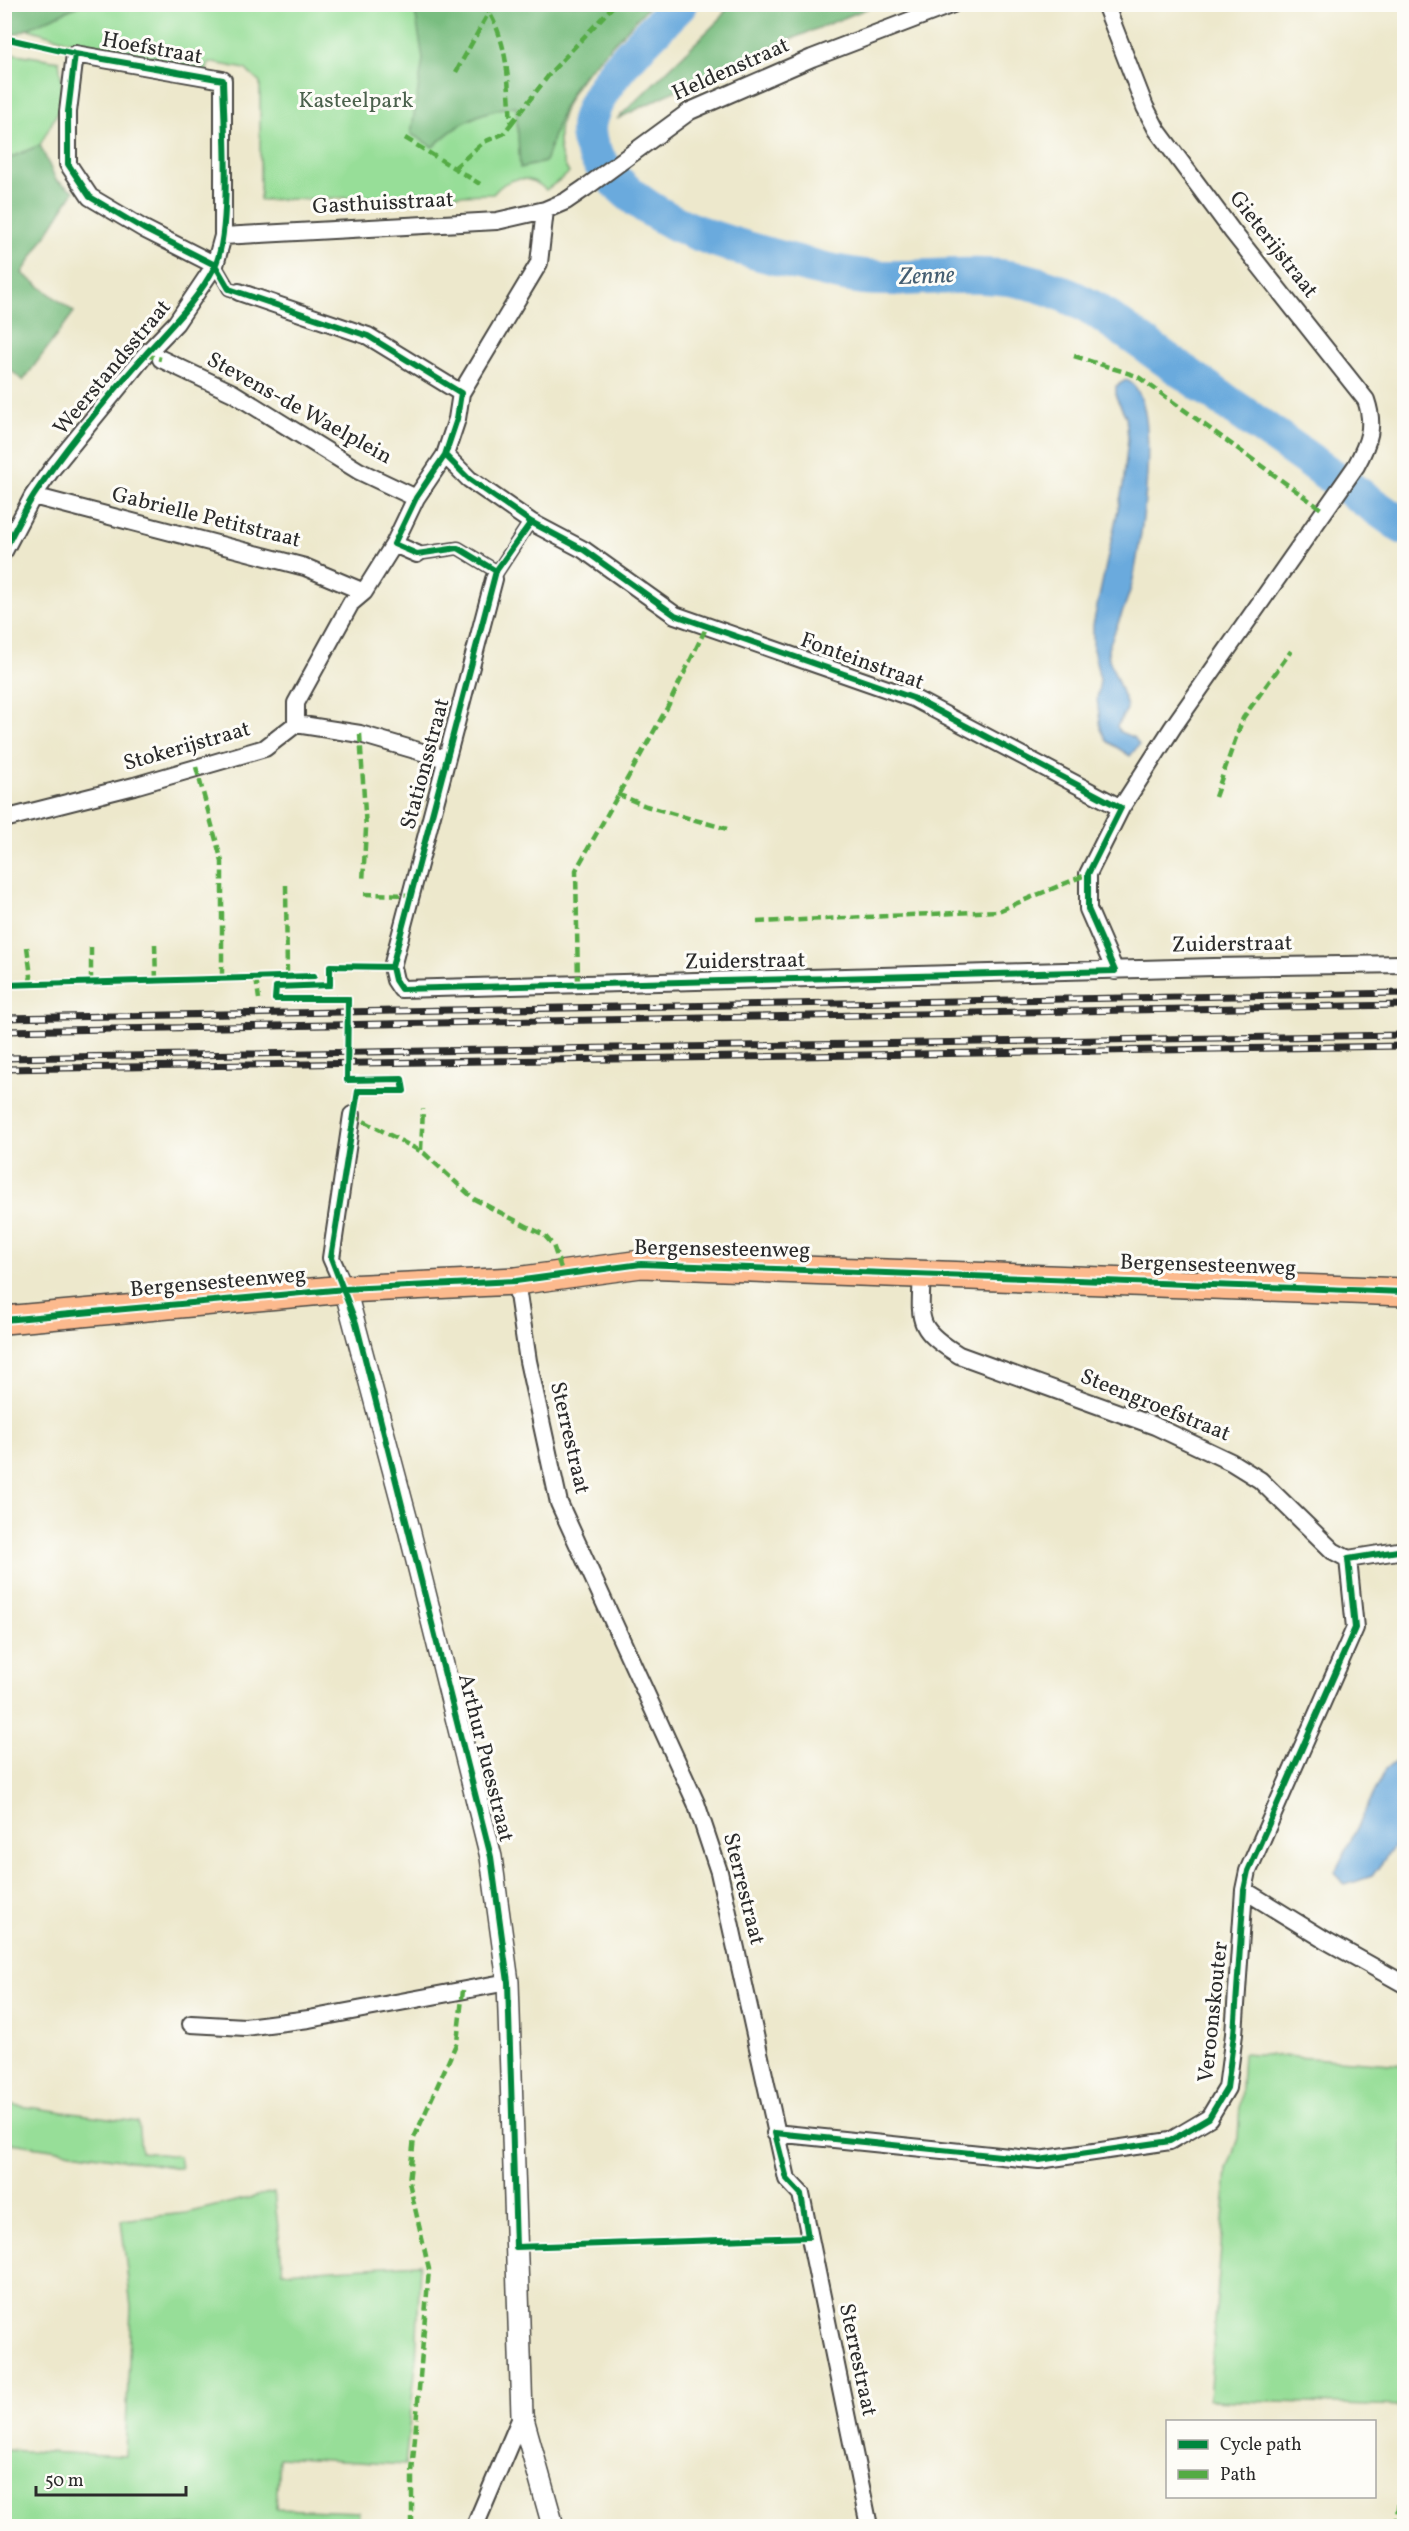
<svg xmlns="http://www.w3.org/2000/svg" width="1409" height="2531" viewBox="0 0 1409 2531" font-family="Vollkorn,serif">
<style>
.green{fill:#97de98;stroke:#618462;stroke-width:1.5}
.forest{fill:#79bd80;stroke:#527456;stroke-width:1.5}
.water{fill:#6aaadd;stroke:#4a6a84;stroke-width:1.5}
.lines{fill:none;stroke-linecap:round;stroke-linejoin:round}
.river{stroke:#6aaadd;stroke-width:36}
.pedestrian-casing{stroke:#484743;stroke-width:15}
.minor-casing{stroke:#484743;stroke-width:20}
.tertiary-casing{stroke:#484743;stroke-width:24}
.primary-casing{stroke:#484743;stroke-width:30}
.pedestrian{stroke:#fff;stroke-width:12}
.minor{stroke:#fff;stroke-width:16}
.tertiary{stroke:#fff;stroke-width:21}
.primary{stroke:#fcba8e;stroke-width:27}
.rail-casing{stroke:#2b2b2b;stroke-width:7}
.rail{stroke:#fdfcf7;stroke-width:4.5;stroke-dasharray:14;stroke-linecap:butt}
.quiet{stroke:#54ab44;stroke-width:4.5;stroke-dasharray:9 4.5;stroke-linecap:butt}
.cycleway-casing{stroke:#fdfcf7;stroke-width:10}
.cycleway{stroke:#00873e;stroke-width:6}
.labels{text-anchor:middle;dominant-baseline:central;stroke-width:6;stroke-linejoin:round;paint-order:stroke}
.street-label{font-size:22px;fill:#2b2b2b;stroke:#fdfcf7}
.park-label{font-size:22px;fill:#4b614c;stroke:#fdfcf7}
.water-label{font-size:24px;font-style:italic;fill:#445e72;stroke:#fdfcf7}
</style>
<rect width="100%" height="100%" fill="#fdfcf7"/>
<filter id="ink" filterUnits="userSpaceOnUse"><feTurbulence type="fractalNoise" baseFrequency=".0167" numOctaves="2"/><feDisplacementMap in="SourceGraphic" scale="12" xChannelSelector="R" yChannelSelector="G"/><feConvolveMatrix kernelMatrix="1 2 1 2 8 2 1 2 1" color-interpolation-filters="sRGB"/></filter>
<filter id="wash" filterUnits="userSpaceOnUse"><feTurbulence type="fractalNoise" baseFrequency=".008" numOctaves="4" result="noise"/><feDisplacementMap in="SourceGraphic" scale="24" xChannelSelector="R" yChannelSelector="G"/><feGaussianBlur stdDeviation="1.35" result="paint"/><feColorMatrix in="noise" values="0 0 0 0 0 0 0 0 0 0 0 0 0 0 0 0 0 1.4 0 .05"/><feComposite in="paint" operator="in"/></filter>
<g filter="url(#wash)">
<rect width="100%" height="100%" fill="#ede8cc"/>
<path class="green" d="M4 5H650C611 46 530 110 569 173L546 190C528 173 508 176 493 194L260 200V83L245 69 209 62 206 73 101 51 5 22Z
M4 52 59 61 64 100 40 145 5 160Z
M1243 2053 1404 2065 1403 2406 1209 2400 1227 2169 1238 2138Z
M5 2104 138 2122 141 2152 179 2156 181 2168 5 2142Z
M274 2192 283 2272 420 2264 416 2363 405 2465 279 2457 276 2509 359 2512 358 2526H5V2450L125 2456 131 2307 121 2220 186 2213Z"/>
<path class="forest" d="M5 4H80V5L5 39Z
M414 5V4L650 5 577 82 562 111 545 162 520 168 516 106C482 110 457 123 433 147L411 134 423 59Z
M729 5H876L734 62 617 119 720 19Z
M40 145 56 180 74 191 22 273 74 312 23 381 5 365V160Z"/>
<path class="water" d="M1126 380C1166 395 1140 549 1132 584 1126 606 1116 627 1108 649L1109 659 1126 703 1127 709 1117 726 1120 732 1135 738 1139 745 1130 756 1107 741 1101 729 1097 699 1100 680 1093 649V625L1123 486 1128 438 1126 417 1116 397V386Z
M1404 1755V1833L1372 1876 1345 1885 1335 1872 1386 1769Z"/>
<g class="lines">
<path class="river" d="M680 4C650 35 599 79 589 121 584 143 599 163 613 178 658 227 724 243 786 260 818 268 851 278 884 278 930 279 975 271 1020 280 1048 285 1071 297 1096 310L1404 527"/>
</g>
</g>
<g filter="url(#ink)">
<g class="lines">
<defs>
<path id="pedestrian" d="M215 265 229 289 239 292
M417 554 458 548 496 571
M494 577 526 528"/>
<path id="minor" d="M1105 4 1145 107 1157 130 1232 231 1366 400C1375 426 1369 442 1356 466L1173 727 1121 808 1088 874V909L1115 971
M223 236 497 221 545 210 566 201 585 188 690 111 812 58 953 4
M239 292 368 336 461 393
M161 359 233 393 359 471 416 498
M445 455 469 479 531 522 584 550 675 615 913 698 1121 808
M33 496 305 567 364 592
M394 544 417 554
M4 551 33 496 52 469 145 355 176 323 215 265 223 236V80L75 54 68 112V164L90 197 144 229 215 265
M494 579 392 967 395 980 401 989 1214 967 1404 964
M296 724V703L351 603 364 592 394 544 416 498 445 455 457 419 461 393 539 263 545 210
M4 819 134 786 265 748 296 724 360 734 446 759
M922 1273C920 1321 915 1328 959 1355L1155 1426 1231 1462 1260 1480 1333 1551 1348 1559 1404 1550
M516 1281 528 1361 559 1503 696 1803 719 1872 787 2179 801 2194 869 2526
M345 1289 331 1258 352 1115
M1244 1890 1327 1941 1404 1984
M191 2024 245 2027 309 2019 508 1982
M775 2133 1039 2160 1170 2141 1209 2118 1227 2088 1234 2034 1244 1890 1248 1871 1355 1628 1348 1559
M475 2526 522 2415"/>
<path id="tertiary" d="M345 1289 407 1521 491 1857 508 1982 522 2415 553 2526"/>
<path id="primary" d="M4 1320 345 1289 516 1281 641 1264 1404 1292"/>
</defs>
<use href="#pedestrian" class="pedestrian-casing"/>
<use href="#minor" class="minor-casing"/>
<use href="#tertiary" class="tertiary-casing"/>
<use href="#primary" class="primary-casing"/>
<use href="#pedestrian" class="pedestrian"/>
<use href="#minor" class="minor"/>
<use href="#tertiary" class="tertiary"/>
<use href="#primary" class="primary"/>
<defs>
<path id="rail" d="M4 1018 1404 993
M4 1031 1404 1005
M4 1058 1404 1035
M4 1069 1404 1046"/>
</defs>
<use href="#rail" class="rail-casing"/>
<use href="#rail" class="rail"/>
<path class="quiet" d="M456 72 489 12
M511 124 552 71 615 4
M405 138 480 184
M454 168 484 142 503 134 511 124C508 81 509 41 484 4
M145 355 161 359
M1074 356 1137 376 1324 511
M360 734 366 829 363 882
M196 767 222 862V979
M617 794 646 806 727 829
M1215 797 1243 718 1291 651
M286 885 287 976
M364 894 411 895
M757 922 998 911 1088 874
M155 944 156 982
M27 947 31 976 29 985
M256 978 259 999
M91 983V947
M578 984 576 870 667 708 707 626
M352 1115 424 1153 474 1199 544 1235 553 1245 563 1274
M421 1150 423 1109
M412 2526V2473L429 2269 409 2182 414 2138 457 2042 463 1990
M1396 2526 1404 2452"/>
<defs>
<path id="cycleway" d="M4 38 75 54 223 80C224 124 232 230 215 266 198 300 170 327 145 355 106 399 66 446 34 495 23 512 14 532 4 551
M75 54 68 112V164L90 197 144 229 215 265
M215 265 229 289 368 336 461 393 457 419 445 455 416 498 394 544 417 554 458 548 496 571
M445 455 469 479 531 522 584 550 675 615 913 698 1121 808 1088 874V909L1115 971 401 989 395 980 392 967 496 571 531 522
M392 967 330 966V985L276 987 275 999H348L347 1080 402 1079 404 1091H358L331 1258 356 1323 491 1857 508 1982 516 2247 808 2237 801 2194 787 2179 775 2133 1039 2160 1170 2141 1209 2118 1227 2088 1234 2034 1244 1890 1248 1871 1355 1628 1348 1559 1404 1550
M4 985 314 976
M4 1320 345 1289 516 1281 641 1264 1404 1292"/>
</defs>
<use href="#cycleway" class="cycleway-casing"/>
<use href="#cycleway" class="cycleway"/>
</g>
</g>
<g class="labels">
<g class="street-label">
<text transform="translate(152 49) rotate(10)">Hoefstraat</text>
<text transform="translate(731 70) rotate(-24)">Heldenstraat</text>
<text transform="translate(383 204) rotate(-3)">Gasthuisstraat</text>
<text transform="translate(1273 245) rotate(52)">Gieterijstraat</text>
<text transform="translate(113 368) rotate(-50)">Weerstandsstraat</text>
<text transform="translate(299 409) rotate(29)">Stevens-de Waelplein</text>
<text transform="translate(206 518) rotate(14)">Gabrielle Petitstraat</text>
<text transform="translate(862 662) rotate(20)">Fonteinstraat</text>
<text transform="translate(187 747) rotate(-16)">Stokerijstraat</text>
<text transform="translate(426 764) rotate(-75)">Stationsstraat</text>
<text transform="translate(1232 945) rotate(-1)">Zuiderstraat</text>
<text transform="translate(745 962) rotate(-1)">Zuiderstraat</text>
<text transform="translate(722 1250) rotate(1)">Bergensesteenweg</text>
<text transform="translate(1208 1266) rotate(2)">Bergensesteenweg</text>
<text transform="translate(218 1283) rotate(-5)">Bergensesteenweg</text>
<text transform="translate(1155 1406) rotate(22)">Steengroefstraat</text>
<text transform="translate(569 1438) rotate(77)">Sterrestraat</text>
<text transform="translate(485 1758) rotate(76)">Arthur Puesstraat</text>
<text transform="translate(743 1889) rotate(76)">Sterrestraat</text>
<text transform="translate(1214 2012) rotate(-84)">Veroonskouter</text>
<text transform="translate(857 2360) rotate(78)">Sterrestraat</text>
</g>
<g class="park-label">
<text x="356" y="101">Kasteelpark</text>
</g>
<g class="water-label">
<text transform="translate(927 277) rotate(-2)">Zenne</text>
</g>
</g>
<rect width="1409" height="2531" fill="none" stroke="#fdfcf7" stroke-width="24"/>
<rect x="1166" y="2420" width="210" height="78" fill="#fdfcf7" stroke="#a9a8a5" stroke-width="1.5"/>
<rect x="1178" y="2440" width="30" height="9" fill="#00873e" stroke="#a9a8a5" stroke-width="1.5"/>
<text x="1220" y="2450" font-size="18" fill="#2b2b2b">Cycle path</text>
<rect x="1178" y="2470" width="30" height="9" fill="#54ab44" stroke="#a9a8a5" stroke-width="1.5"/>
<text x="1220" y="2480" font-size="18" fill="#2b2b2b">Path</text>
<path d="M36 2486v9h150v-9" fill="none" stroke="#2b2b2b" stroke-width="3"/>
<text x="45" y="2486" font-size="18" fill="#2b2b2b" stroke="#fdfcf7" stroke-width="4.5" paint-order="stroke">50 m</text>
</svg>
